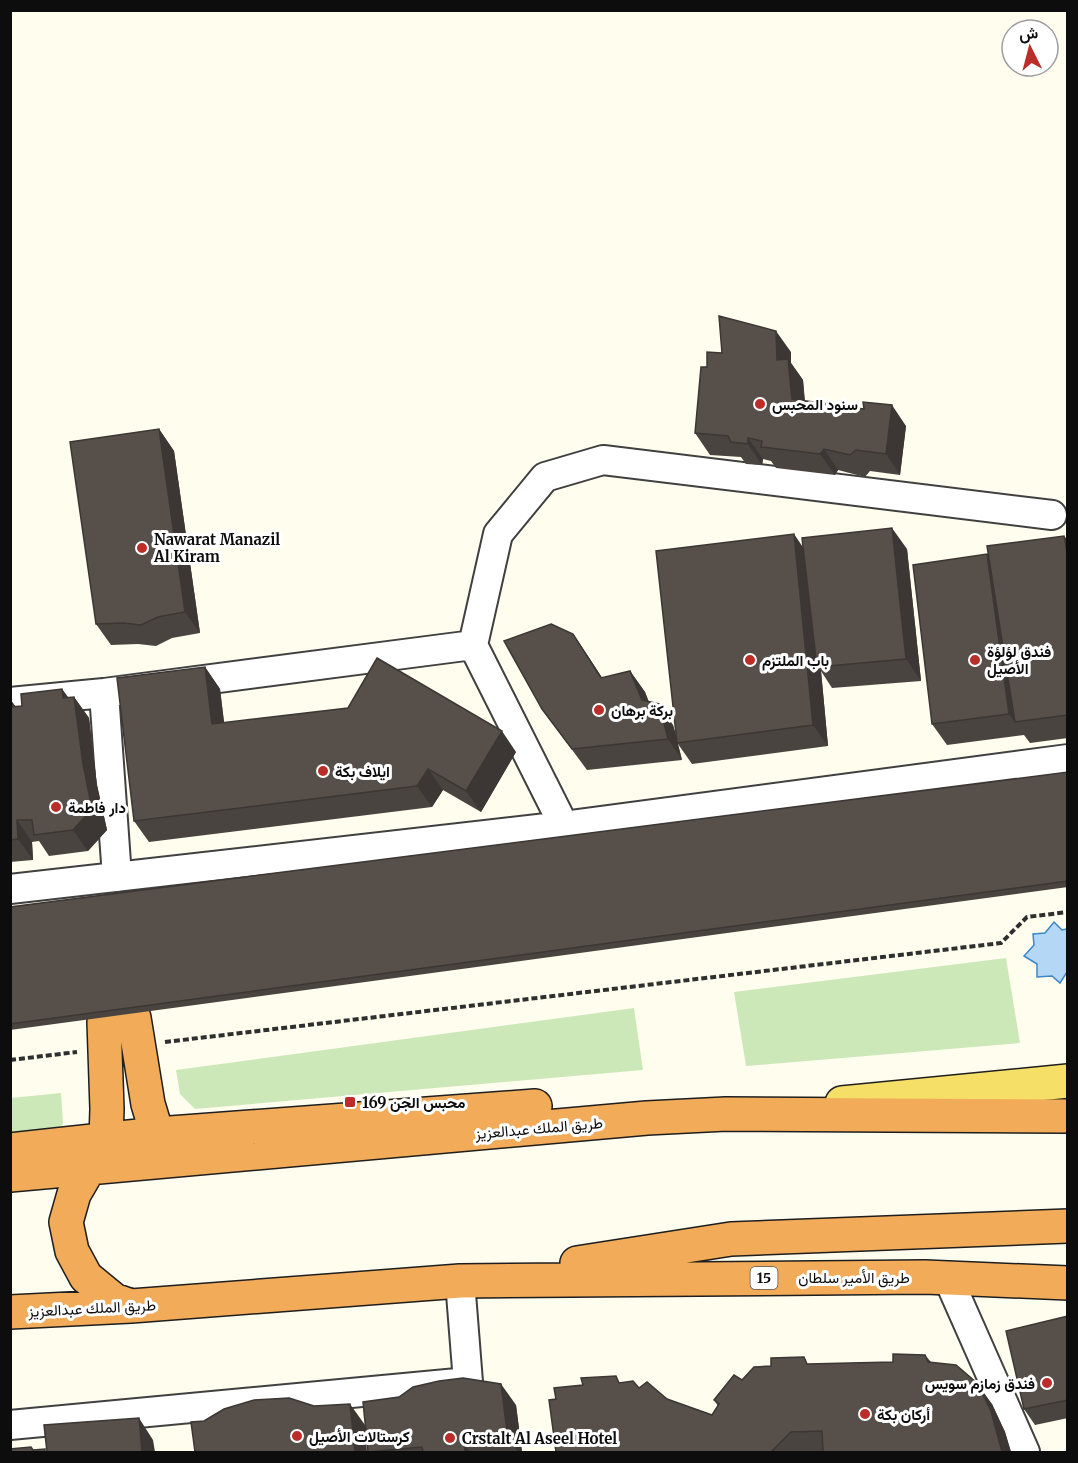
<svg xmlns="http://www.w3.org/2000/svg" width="1078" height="1463" viewBox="0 0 1078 1463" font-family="Merriweather,Vazirmatn,serif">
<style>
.green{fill:#cde8b8}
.water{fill:#b4d7f5;stroke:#3c86ca;stroke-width:1.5}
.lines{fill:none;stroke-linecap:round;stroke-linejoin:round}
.minor-casing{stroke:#404040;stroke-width:32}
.major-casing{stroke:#1e1e1e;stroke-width:36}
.highway-casing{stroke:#1e1e1e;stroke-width:36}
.path{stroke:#2f2f2f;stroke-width:4;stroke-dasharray:6 3;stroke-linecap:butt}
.minor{stroke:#fff;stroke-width:28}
.major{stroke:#f6df67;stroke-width:33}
.highway{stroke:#f1ab59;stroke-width:33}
.wall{fill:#4a4440}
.shaded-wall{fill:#3c3734}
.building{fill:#564f4a;stroke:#3c3734;stroke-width:1.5}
.poi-dot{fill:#ba2d28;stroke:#fff;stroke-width:2}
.labels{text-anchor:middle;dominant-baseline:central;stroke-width:6;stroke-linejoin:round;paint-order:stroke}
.shield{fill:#fff;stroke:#565656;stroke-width:1.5}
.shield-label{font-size:14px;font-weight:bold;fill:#0d0d0d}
.poi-label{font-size:15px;font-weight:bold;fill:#0d0d0d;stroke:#fff;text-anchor:start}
.street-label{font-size:15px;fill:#0d0d0d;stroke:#fff}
</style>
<rect width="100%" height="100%" fill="#fffdee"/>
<path class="green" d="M1006 958 1020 1043 746 1066 734 992Z
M634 1008 643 1070 195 1109 180 1094 176 1070Z
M61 1093 63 1124 52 1135 11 1139V1098Z"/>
<path class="water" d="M1054 922 1062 930 1067 929V972L1060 983 1052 976 1037 977V964L1024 956 1034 945 1033 934 1045 933Z"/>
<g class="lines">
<defs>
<path id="minor" d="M473 645 498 534 545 477 603 460 1052 515
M104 693 117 877
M10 702 104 693 473 645 564 826
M10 889 564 826 1068 759
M948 1278 1025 1452
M10 1425 468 1382 460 1281"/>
<path id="major" d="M842 1103 1068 1081"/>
<path id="highway" d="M134 1018 148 1104 157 1134 535 1106
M104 1022 107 1109 106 1139 74 1194 66 1222 72 1251 86 1277 114 1300 131 1306
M10 1150 157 1134
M10 1175 647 1118 726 1114 1068 1116
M577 1263 731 1239 1068 1226
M10 1312 131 1306 460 1281 925 1277 1068 1283"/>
</defs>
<use href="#minor" class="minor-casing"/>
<use href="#major" class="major-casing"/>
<use href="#highway" class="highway-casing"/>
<path class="path" d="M165 1042 1001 943 1027 917 1068 912
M10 1060 77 1052"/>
<use href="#minor" class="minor"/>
<use href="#major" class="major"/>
<use href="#highway" class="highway"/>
</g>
<path class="wall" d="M791 352V363L803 380 805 401 906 426 900 475 870 471 865 477 838 470 835 475 776 468 771 461 763 459 762 465 746 464 741 457 710 455 695 433 722 353Z
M159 429 174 451 200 633 172 638 156 646 138 644 111 645 96 624Z
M1064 536 1068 541V738L1030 743 1024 735 947 745 932 724 988 557Z
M803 548 907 549 921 681 832 688 821 671 828 746 692 764 678 744 682 760 587 770 542 709 573 634 602 678 630 671 645 692 649 702 673 725 677 738Z
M205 667 220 689 224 723 516 752 481 812 443 790 432 807 149 842 134 821Z
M62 689 68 697H74L89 718 97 785 107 830 88 851 49 856 39 841 32 842 33 860 10 862V699L16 707 22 706Z
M1068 772V887L10 1030V907Z
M1068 1316V1418L1035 1425 1024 1409Z
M925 1355 931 1362 992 1404 1005 1432 1011 1452H556V1399L621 1383 639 1388 667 1399 712 1415 718 1406 714 1400 742 1380 809 1364 893 1362Z
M516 1405 522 1452H368Z"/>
<path class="shaded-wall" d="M776 331 791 352V363L803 380 806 420 792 399 777 360Z
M892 405 906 426 900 475 886 454Z
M159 429 174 451 200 633 185 612Z
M748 438 763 459 762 465 748 444Z
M824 449 838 470 835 475 820 454Z
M892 528 907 549 921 681 906 659Z
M794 534 809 556 817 667 821 671 828 746 813 725Z
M1064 536 1068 541V558Z
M987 554 1002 575 1015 722 1009 714Z
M573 634 588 656 616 699 601 678Z
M205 667 220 689 227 746 212 724Z
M630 671 645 692 656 722 642 700Z
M62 689 75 708 74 697 89 718 97 785 107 830 88 851 73 830Z
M10 699 22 716 10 711Z
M659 704 673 725 682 760 668 739Z
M502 731 516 752 481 812 466 791Z
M428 769 443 790 432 807 417 786Z
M17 820 32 842 33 860 18 839Z
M977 1383 992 1404 1005 1432 1011 1452H1002Z
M501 1384 516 1405 522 1452H518L508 1439Z
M350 1404 365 1425 367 1452H355Z
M139 1418 153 1440 155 1452H142Z
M464 1444 470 1452H465Z"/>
<path class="building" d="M719 316 776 331 777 360 788 359 792 399 864 409 863 402 892 405 886 454 856 450 850 455 824 449 820 454 761 447 762 441 748 438V444L731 442 728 436 695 433 701 367H707V352L722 353Z
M159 429 185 612 158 617 141 625 123 623 96 624 70 442Z
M892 528 906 659 817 667 802 538Z
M794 534 813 725 677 743 656 551Z
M1064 536 1068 558V715L1015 722 987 546Z
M987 554 1009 714 932 724 913 565Z
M551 624 573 634 601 678 630 671 642 700 659 704 668 739 572 749 542 709 504 641Z
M377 658 502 731 466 791 428 769 417 786 134 821 117 678 205 667 212 724 348 708Z
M62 689 63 698 74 697 83 764 92 809 73 830 34 835 32 820H17L18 839 10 840V707L22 706 21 694Z
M1068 772V881L10 1024V907Z
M1068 1316V1400L1024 1409 1006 1331Z
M893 1354 925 1355 928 1362 956 1365 977 1383 991 1411 1002 1452H823L822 1431 791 1432 771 1452H556L549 1400 556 1399 554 1388 583 1385 581 1378 616 1376 619 1383 633 1381 639 1388 647 1382 667 1399 712 1415 719 1404 714 1400 734 1375 742 1380 754 1367 771 1366V1358L804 1357 807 1364 893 1362Z
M463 1378 501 1384 508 1439 464 1444 465 1452H423L422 1447 368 1452 363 1402 399 1397 413 1387 439 1381Z
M289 1398 314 1406 350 1404 355 1452H195L191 1422 204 1421 224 1409 254 1400Z
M139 1418 142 1452H47L44 1425Z
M31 1447 33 1450 45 1449V1452H10V1449Z"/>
<g class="poi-dot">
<circle cx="760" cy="404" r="6"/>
<circle cx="142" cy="548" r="6"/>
<circle cx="750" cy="660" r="6"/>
<circle cx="975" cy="660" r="6"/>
<circle cx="599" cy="710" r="6"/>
<circle cx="323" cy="771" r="6"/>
<circle cx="56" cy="807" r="6"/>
<rect x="344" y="1096" width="12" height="12" rx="3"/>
<circle cx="1047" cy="1383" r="6"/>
<circle cx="865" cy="1414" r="6"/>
<circle cx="297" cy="1436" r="6"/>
<circle cx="450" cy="1438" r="6"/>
</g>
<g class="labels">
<rect class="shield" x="750.5" y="1267" width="27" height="22" rx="4.5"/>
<g class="shield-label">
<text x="764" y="1278">15</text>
</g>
<g class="poi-label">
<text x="772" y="404">سنود المحبس</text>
<text x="154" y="539">Nawarat Manazil<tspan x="154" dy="17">Al Kiram</tspan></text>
<text x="987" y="651">فندق لؤلؤة<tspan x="987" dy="17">الأصيل</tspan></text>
<text x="762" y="660">باب الملتزم</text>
<text x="611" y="710">بركة برهان</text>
<text x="335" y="771">ايلاف بكة</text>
<text x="68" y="807">دار فاطمة</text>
<text x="362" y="1102">محبس الجن 169</text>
<text x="1035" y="1383" text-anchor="end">فندق زمازم سويس</text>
<text x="877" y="1414">أركان بكة</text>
<text x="309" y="1436">كرستالات الأصيل</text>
<text x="462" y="1438">Crstalt Al Aseel Hotel</text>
</g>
<g class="street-label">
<text transform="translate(539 1128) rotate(-5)">طريق الملك عبدالعزيز</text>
<text x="854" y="1277">طريق الأمير سلطان</text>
<text transform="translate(92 1308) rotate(-3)">طريق الملك عبدالعزيز</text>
</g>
</g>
<rect width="1078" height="1463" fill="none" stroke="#0d0d0d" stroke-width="24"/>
<g transform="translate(1030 48) rotate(354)"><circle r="28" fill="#ffffff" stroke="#9e9e9e" stroke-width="1.5"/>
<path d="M0-4.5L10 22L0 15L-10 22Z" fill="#ba2d28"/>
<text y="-9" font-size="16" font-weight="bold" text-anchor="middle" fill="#0d0d0d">ش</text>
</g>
</svg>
